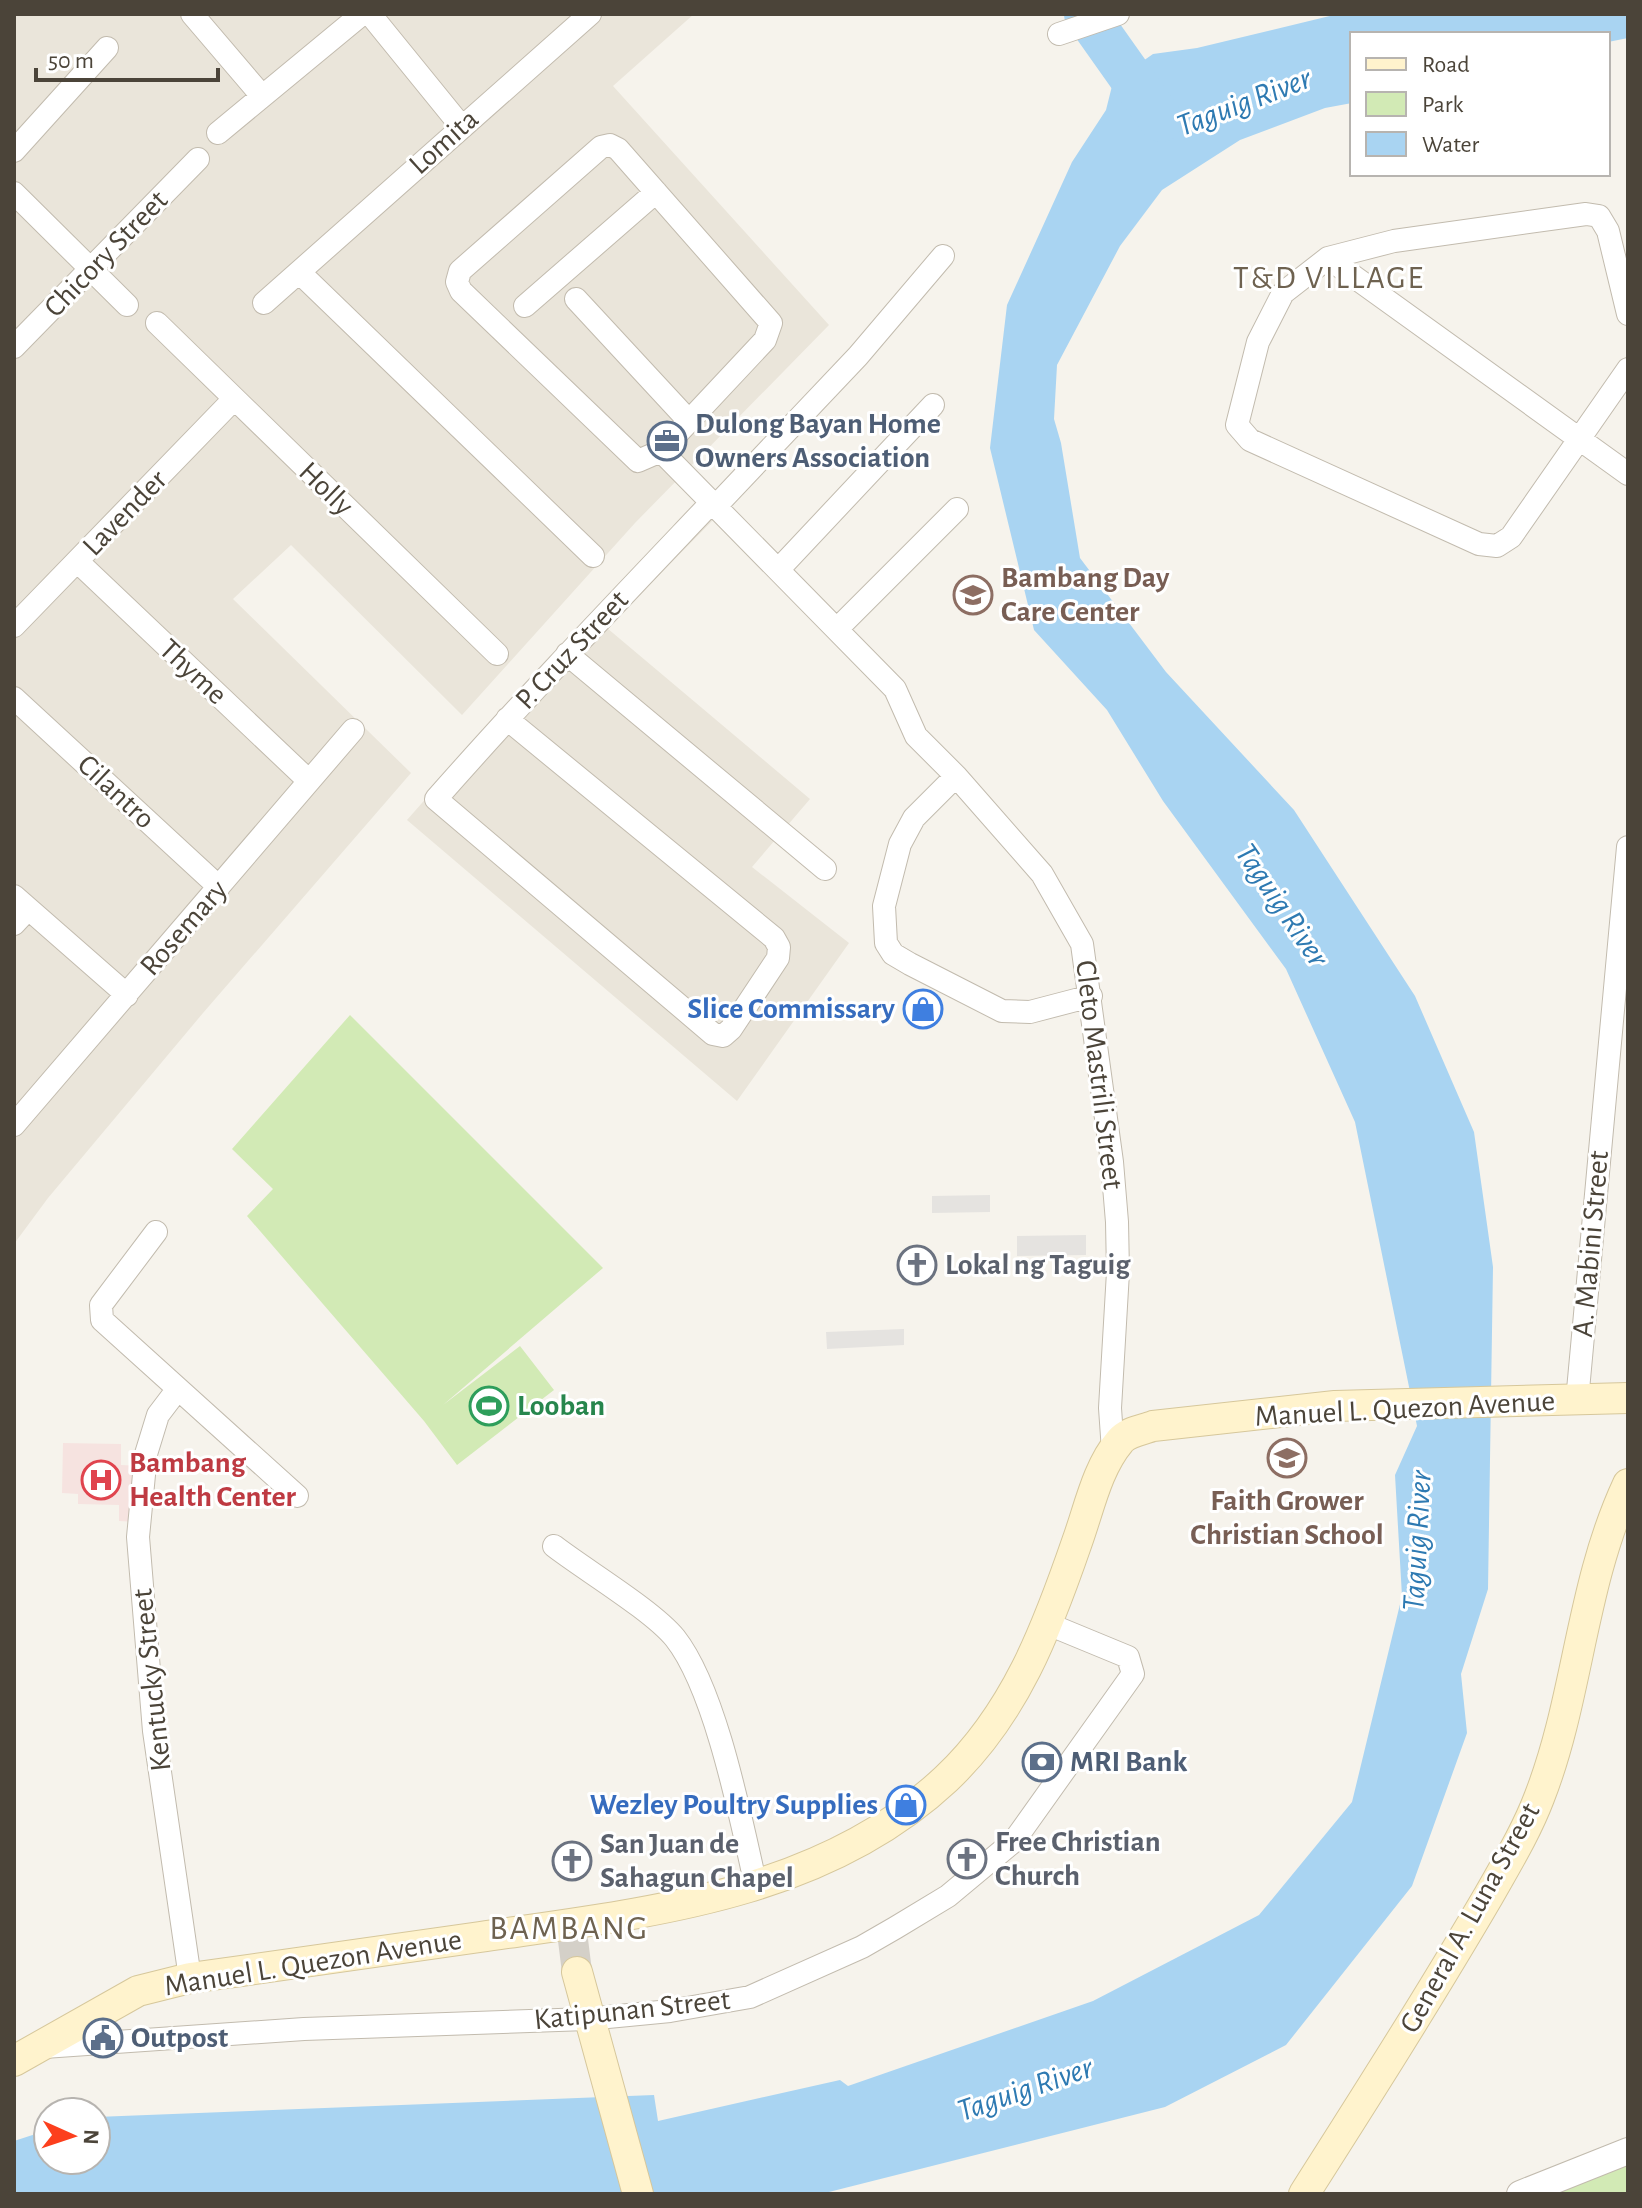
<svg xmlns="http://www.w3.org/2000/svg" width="1642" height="2208" viewBox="0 0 1642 2208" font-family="'Alegreya Sans',sans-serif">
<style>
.residential{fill:#eae5da}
.medical{fill:#f6e3e0}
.green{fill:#d2eab5}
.parking{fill:#e5e3e0}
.water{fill:#a9d4f2}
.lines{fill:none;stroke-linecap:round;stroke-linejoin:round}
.river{stroke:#a9d4f2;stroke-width:44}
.secondary-tunnel{stroke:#d4d0c8;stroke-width:30;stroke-dasharray:30 15;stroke-linecap:butt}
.minor-casing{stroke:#c2bbae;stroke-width:24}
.tertiary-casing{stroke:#c2bbae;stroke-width:28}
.secondary-casing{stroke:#d6c79b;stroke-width:32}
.minor{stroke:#fff;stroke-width:22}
.tertiary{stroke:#fff;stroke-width:26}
.secondary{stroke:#fff3cd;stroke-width:30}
.labels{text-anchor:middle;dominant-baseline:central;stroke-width:6;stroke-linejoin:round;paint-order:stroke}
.street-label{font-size:30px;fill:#4b4439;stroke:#fff}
.service-label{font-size:30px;font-weight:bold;fill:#4e5e75;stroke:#fff;text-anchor:start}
.education-label{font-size:30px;font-weight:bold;fill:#785e54;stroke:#fff;text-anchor:start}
.shop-label{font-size:30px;font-weight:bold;fill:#366cbe;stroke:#fff;text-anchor:end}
.worship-label{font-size:30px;font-weight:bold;fill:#5b616d;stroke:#fff;text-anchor:start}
.leisure-label{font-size:30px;font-weight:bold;fill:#27864d;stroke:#fff;text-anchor:start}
.health-label{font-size:30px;font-weight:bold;fill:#be3a42;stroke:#fff;text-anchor:start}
.water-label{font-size:32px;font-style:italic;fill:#2e7ab2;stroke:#fff}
.neighbourhood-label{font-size:32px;letter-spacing:2px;fill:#6e6250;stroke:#fff}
.quarter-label{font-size:34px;letter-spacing:2px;fill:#6e6250;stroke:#fff}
</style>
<rect width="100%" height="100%" fill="#f6f3ec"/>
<path class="residential" d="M14 14H694L613 86 829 325 635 523 462 715 291 545 233 599 411 773 203 1013 48 1198 14 1244Z
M699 503 715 518 607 628 810 799 752 867 849 943 737 1101 407 820 503 711Z"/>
<path class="medical" d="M63 1443 121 1444V1465L141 1466 137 1522 119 1521V1505L78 1504V1494L62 1493Z"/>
<path class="green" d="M350 1015 603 1268 443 1405 520 1346 554 1390 457 1465 424 1421 247 1216 273 1189 232 1149Z
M1628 2155V2194H1537Z"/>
<path class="parking" d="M990 1195V1212L932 1213V1196Z
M1086 1235V1255L1017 1256V1236Z
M904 1329V1345L827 1349 826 1332Z"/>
<path class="water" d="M1338 14H1628V38L1608 42V34H1352V103L1325 108 1240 140 1162 190 1120 246 1057 365 1054 419 1061 443 1080 558 1166 672 1294 810 1415 996 1474 1132 1493 1267 1488 1589 1461 1674 1467 1733 1412 1886 1286 2045 1165 2107 821 2194H14V2141L48 2130V2160H96V2117L654 2095 658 2121 840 2080 848 2086 1093 2001 1259 1915 1352 1802 1402 1596 1395 1475 1417 1426 1355 1122 1286 969 1163 801 1107 710 1034 630 990 448 1007 305 1072 162 1106 110 1113 82 1153 54 1197 48Z"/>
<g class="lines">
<path class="river" d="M1086 14 1161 120"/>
<path class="secondary-tunnel" d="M573 1940 577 1972"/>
<defs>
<path id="minor" d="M192 14 262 96
M370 14 461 126
M1059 34 1118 14
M218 133 362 14
M610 145 618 149 771 323 765 340 661 451 638 461 461 291 457 282 460 271 601 147Z
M14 151 107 48
M14 193 127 305
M1328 258 1628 474
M299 272 593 556
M576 299 689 421
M264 303 590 14
M525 306 656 192
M1628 314 1608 231 1599 216 1586 214 1394 241 1328 258 1283 293 1258 342 1237 425 1250 440 1479 544 1497 546 1511 537 1628 369
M157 323 497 654
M14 347 198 159
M661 451 895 689 916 736 956 776 1042 874 1082 944 1112 1162 1117 1222 1118 1272 1110 1408 1113 1451
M715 507 858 356 943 256
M78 562 309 781
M778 570 933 405
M14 626 234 399
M837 629 957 509
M567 654 825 869
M14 698 219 887
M507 719 774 938 779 947 778 958 731 1029 723 1036 713 1034 436 799C525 698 618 601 711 503
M956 776 914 818 900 844 884 906 886 943 893 954 910 964 1002 1011 1030 1012 1091 996
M14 896 127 995
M14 924 28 909
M14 1125 353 730
M156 1232 101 1305 102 1320 297 1496
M177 1390 158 1415 146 1454 138 1537 154 1731 190 1978
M1577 1401 1628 847
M554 1546C585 1570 652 1610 675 1638 716 1690 741 1820 756 1886
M44 2047 304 2029 587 2019 670 2011 750 1997 862 1947 895 1928 948 1896 1014 1841 1133 1674 1128 1657 1048 1624"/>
<path id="tertiary" d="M1520 2194 1628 2151"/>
<path id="secondary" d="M577 1972 638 2194
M14 2061 138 1991 190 1978C287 1965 384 1950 480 1937 643 1913 820 1897 946 1779 1015 1714 1047 1629 1077 1542 1089 1509 1097 1468 1120 1441 1127 1432 1142 1430 1153 1426L1335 1406 1628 1398
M1304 2194C1367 2095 1430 1996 1489 1895 1507 1863 1526 1832 1539 1798 1579 1696 1580 1587 1628 1484"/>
</defs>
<use href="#minor" class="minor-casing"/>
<use href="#tertiary" class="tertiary-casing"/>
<use href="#secondary" class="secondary-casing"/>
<use href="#minor" class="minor"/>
<use href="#tertiary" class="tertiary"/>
<use href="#secondary" class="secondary"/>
</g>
<defs>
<symbol id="office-ring" viewBox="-11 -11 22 22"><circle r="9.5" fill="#fff" stroke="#5c6f8a" stroke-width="1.5"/><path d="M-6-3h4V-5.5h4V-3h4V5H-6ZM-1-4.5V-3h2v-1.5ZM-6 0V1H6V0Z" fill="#5c6f8a"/></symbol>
<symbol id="school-ring" viewBox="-11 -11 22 22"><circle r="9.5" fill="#fff" stroke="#8d6e63" stroke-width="1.5"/><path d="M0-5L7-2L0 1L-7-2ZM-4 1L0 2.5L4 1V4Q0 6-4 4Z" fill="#8d6e63"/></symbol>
<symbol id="shop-ring" viewBox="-11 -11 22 22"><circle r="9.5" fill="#fff" stroke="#3f7fe0" stroke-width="1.5"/><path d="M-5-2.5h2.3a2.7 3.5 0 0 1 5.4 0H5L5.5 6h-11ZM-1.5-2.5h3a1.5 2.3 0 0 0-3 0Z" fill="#3f7fe0"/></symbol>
<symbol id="church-ring" viewBox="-11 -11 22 22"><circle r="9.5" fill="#fff" stroke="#6b7280" stroke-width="1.5"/><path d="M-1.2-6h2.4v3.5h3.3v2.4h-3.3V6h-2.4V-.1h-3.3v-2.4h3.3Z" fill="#6b7280"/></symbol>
<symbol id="stadium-ring" viewBox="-11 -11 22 22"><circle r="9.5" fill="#fff" stroke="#2e9e5b" stroke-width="1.5"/><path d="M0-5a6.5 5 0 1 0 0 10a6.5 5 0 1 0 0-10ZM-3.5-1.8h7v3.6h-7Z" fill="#2e9e5b"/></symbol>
<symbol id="hospital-ring" viewBox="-11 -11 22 22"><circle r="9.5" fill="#fff" stroke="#e0444e" stroke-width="1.5"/><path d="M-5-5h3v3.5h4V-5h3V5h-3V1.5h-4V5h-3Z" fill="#e0444e"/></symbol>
<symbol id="bank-ring" viewBox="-11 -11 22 22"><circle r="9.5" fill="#fff" stroke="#5c6f8a" stroke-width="1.5"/><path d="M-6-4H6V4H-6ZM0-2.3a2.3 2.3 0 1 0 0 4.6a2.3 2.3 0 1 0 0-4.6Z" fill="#5c6f8a"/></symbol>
<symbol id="civic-ring" viewBox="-11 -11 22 22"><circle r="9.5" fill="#fff" stroke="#5c6f8a" stroke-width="1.5"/><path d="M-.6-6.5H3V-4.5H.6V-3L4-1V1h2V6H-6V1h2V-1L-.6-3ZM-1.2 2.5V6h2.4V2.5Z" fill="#5c6f8a"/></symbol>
</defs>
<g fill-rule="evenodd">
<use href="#office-ring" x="645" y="419" width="44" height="44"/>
<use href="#school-ring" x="951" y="573" width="44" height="44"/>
<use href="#shop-ring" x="901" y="987" width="44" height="44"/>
<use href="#church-ring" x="895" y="1243" width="44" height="44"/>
<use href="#stadium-ring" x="467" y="1384" width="44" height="44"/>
<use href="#school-ring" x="1265" y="1436" width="44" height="44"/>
<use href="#hospital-ring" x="79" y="1458" width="44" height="44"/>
<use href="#bank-ring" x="1020" y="1740" width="44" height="44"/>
<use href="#shop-ring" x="884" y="1783" width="44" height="44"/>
<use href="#church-ring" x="945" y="1837" width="44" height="44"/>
<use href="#church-ring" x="550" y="1839" width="44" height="44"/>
<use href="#civic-ring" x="81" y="2016" width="44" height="44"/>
</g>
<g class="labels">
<g class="street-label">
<text transform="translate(444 142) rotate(-42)">Lomita</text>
<text transform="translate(106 254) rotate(-46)">Chicory Street</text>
<text transform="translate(326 489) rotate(44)">Holly</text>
<text transform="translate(125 513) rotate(-46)">Lavender</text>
<text transform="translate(572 650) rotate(-47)">P. Cruz Street</text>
<text transform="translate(193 672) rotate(43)">Thyme</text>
<text transform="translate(116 792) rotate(43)">Cilantro</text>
<text transform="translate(184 928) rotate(-49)">Rosemary</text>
<text transform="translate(1099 1075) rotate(83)">Cleto Mastrili Street</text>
<text transform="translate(1591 1244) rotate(-85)">A. Mabini Street</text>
<text transform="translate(1405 1409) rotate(-3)">Manuel L. Quezon Avenue</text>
<text transform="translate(152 1680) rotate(-96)">Kentucky Street</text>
<text transform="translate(1470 1918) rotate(-61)">General A. Luna Street</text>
<text transform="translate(313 1963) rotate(-9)">Manuel L. Quezon Avenue</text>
<text transform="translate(632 2010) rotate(-6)">Katipunan Street</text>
</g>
<g class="service-label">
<text x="695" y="424">Dulong Bayan Home<tspan x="695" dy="34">Owners Association</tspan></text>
<text x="1070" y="1762">MRI Bank</text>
<text x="131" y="2038">Outpost</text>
</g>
<g class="education-label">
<text x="1001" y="578">Bambang Day<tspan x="1001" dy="34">Care Center</tspan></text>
<text x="1287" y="1501" text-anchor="middle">Faith Grower<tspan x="1287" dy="34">Christian School</tspan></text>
</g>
<g class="shop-label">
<text x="895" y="1009">Slice Commissary</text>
<text x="878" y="1805">Wezley Poultry Supplies</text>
</g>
<g class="worship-label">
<text x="945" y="1265">Lokal ng Taguig</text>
<text x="995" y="1842">Free Christian<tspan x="995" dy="34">Church</tspan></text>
<text x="600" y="1844">San Juan de<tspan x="600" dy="34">Sahagun Chapel</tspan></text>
</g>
<g class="leisure-label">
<text x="517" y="1406">Looban</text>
</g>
<g class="health-label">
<text x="129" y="1463">Bambang<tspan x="129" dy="34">Health Center</tspan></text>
</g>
<g class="water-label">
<text transform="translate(1244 102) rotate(-21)">Taguig River</text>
<text transform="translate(1282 905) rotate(56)">Taguig River</text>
<text transform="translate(1417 1541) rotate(-87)">Taguig River</text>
<text transform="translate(1025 2089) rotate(-19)">Taguig River</text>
</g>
<g class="neighbourhood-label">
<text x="1329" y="278">T&amp;D VILLAGE</text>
</g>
<g class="quarter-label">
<text x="569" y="1929">BAMBANG</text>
</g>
</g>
<rect width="1642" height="2208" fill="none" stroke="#4b4439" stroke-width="32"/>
<rect x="1350" y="32" width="260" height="144" fill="#ffffff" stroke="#b7b4b0" stroke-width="2"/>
<rect x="1366" y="58" width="40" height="12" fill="#fff3cd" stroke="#b7b4b0" stroke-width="2"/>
<text x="1422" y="72" font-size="24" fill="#4b4439">Road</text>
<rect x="1366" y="92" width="40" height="24" fill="#d2eab5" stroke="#b7b4b0" stroke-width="2"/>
<text x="1422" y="112" font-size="24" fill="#4b4439">Park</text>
<rect x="1366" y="132" width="40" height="24" fill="#a9d4f2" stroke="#b7b4b0" stroke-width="2"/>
<text x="1422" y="152" font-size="24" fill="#4b4439">Water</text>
<g transform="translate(72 2136) rotate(93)"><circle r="38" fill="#ffffff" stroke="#b7b4b0" stroke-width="2"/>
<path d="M0-6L14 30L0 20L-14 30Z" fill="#fc3f1d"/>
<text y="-12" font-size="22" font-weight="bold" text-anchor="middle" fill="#4b4439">N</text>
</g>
<path d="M36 68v12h182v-12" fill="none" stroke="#4b4439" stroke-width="4"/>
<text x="48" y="68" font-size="24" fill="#4b4439" stroke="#ffffff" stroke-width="6" paint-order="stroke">50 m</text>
</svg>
